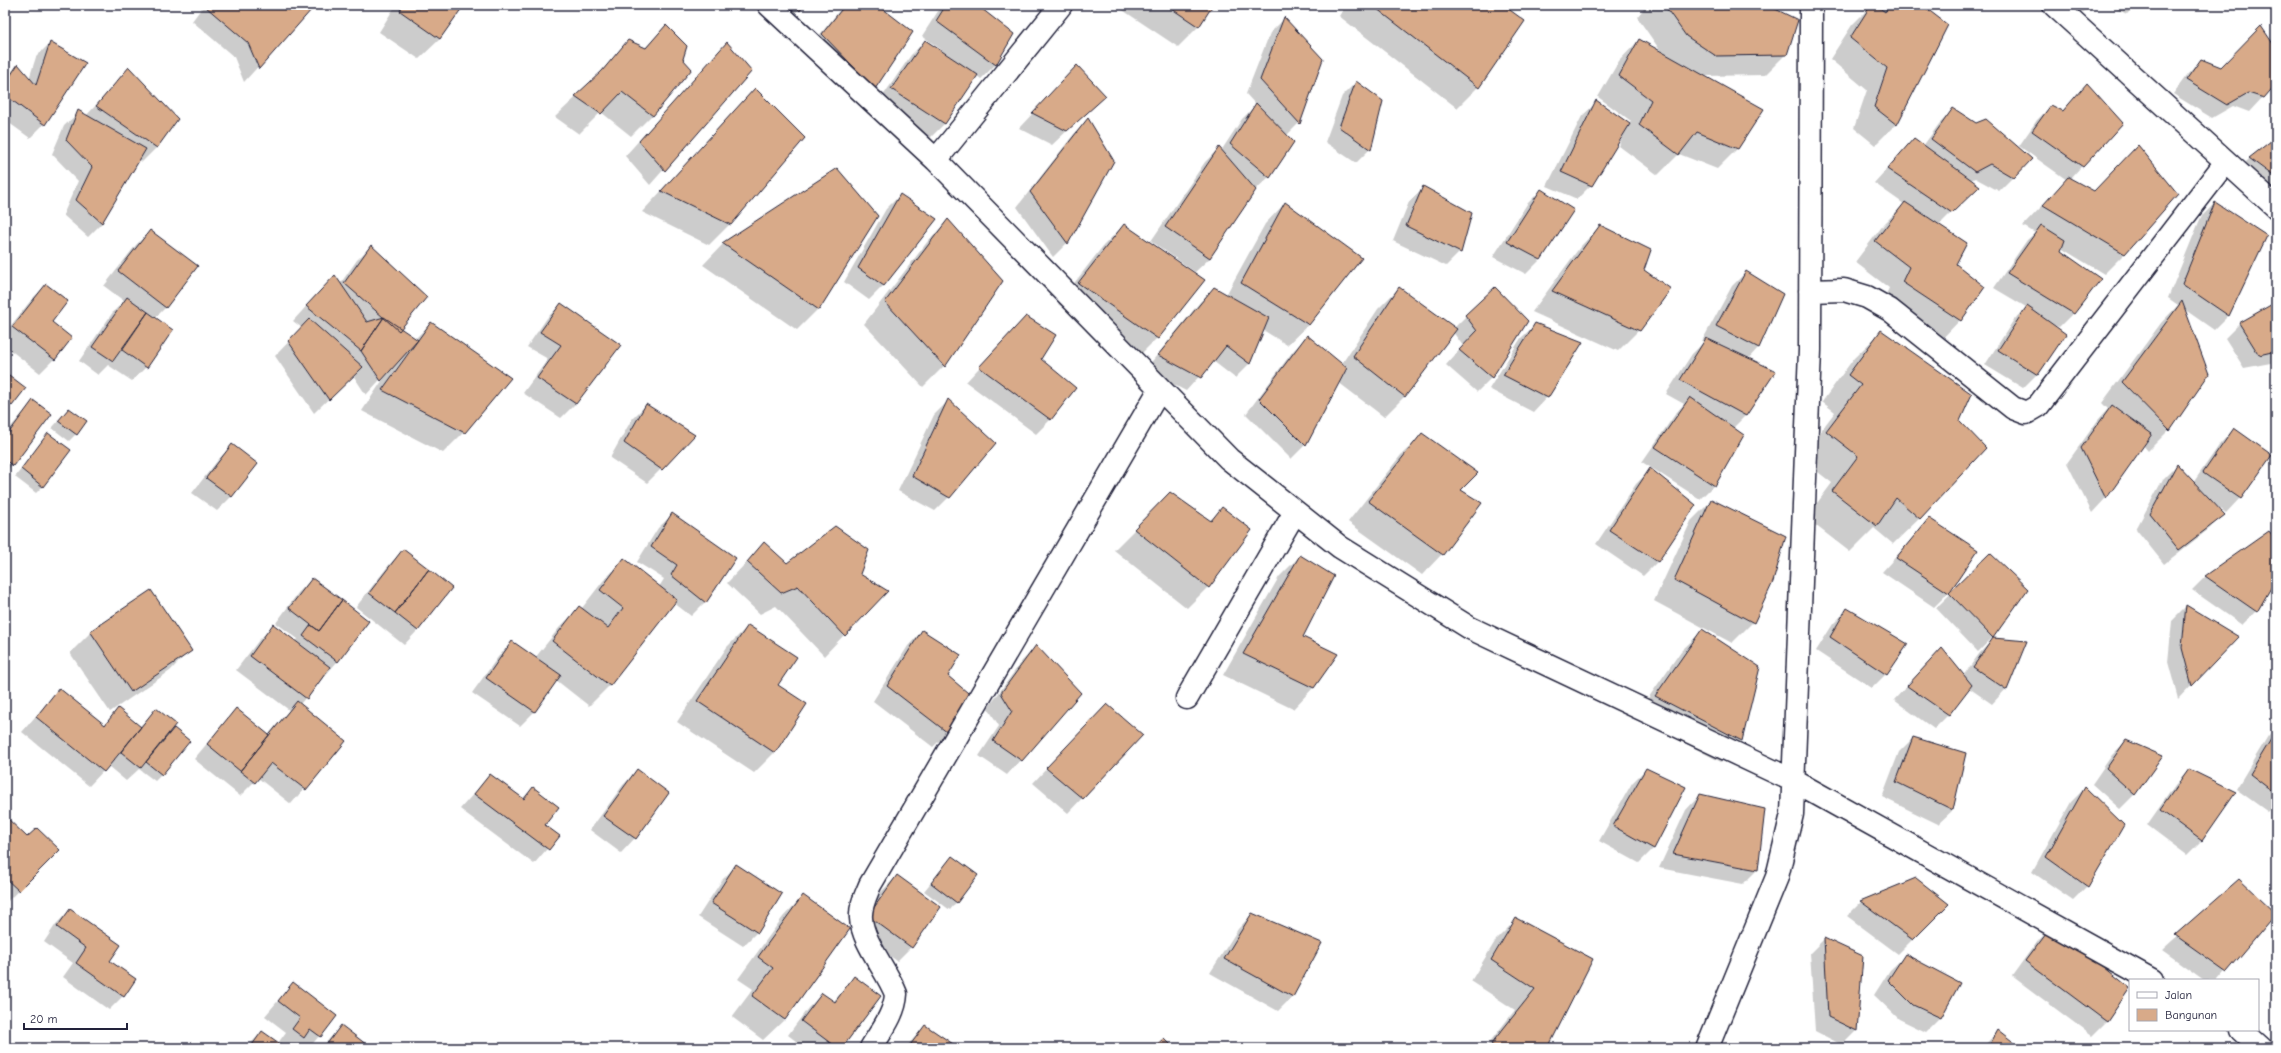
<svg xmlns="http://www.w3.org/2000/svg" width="2281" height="1053" viewBox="0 0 2281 1053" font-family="'Comic Neue',sans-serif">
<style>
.shadow{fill:#0003}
.building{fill:#d8aa89;stroke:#22223b}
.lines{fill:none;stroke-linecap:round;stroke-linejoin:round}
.minor-casing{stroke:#22223b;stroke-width:25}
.minor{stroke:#fff;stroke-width:22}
</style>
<rect width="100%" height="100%" fill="#fff"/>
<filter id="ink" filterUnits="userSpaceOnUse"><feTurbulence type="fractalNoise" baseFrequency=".025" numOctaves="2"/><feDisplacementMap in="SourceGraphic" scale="8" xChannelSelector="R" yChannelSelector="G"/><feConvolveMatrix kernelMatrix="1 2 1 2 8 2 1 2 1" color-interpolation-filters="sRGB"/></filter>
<g filter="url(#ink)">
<path class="shadow" d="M204 5H314L244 82 234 57 192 21Z
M396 5H463L440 39 419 59 379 32Z
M764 5H803L785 24Z
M844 5H876L874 88 809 48Z
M942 5H975L1013 34 995 65 981 79 976 75 944 124 930 138 878 103 911 55 925 41 941 52 942 50 922 36Z
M1115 5H1212L1199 26 1178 47Z
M1346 5H1502L1478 87 1457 108 1339 16Z
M1647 5H1765L1786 54 1765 75 1704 76 1738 148 1717 169 1679 154 1658 175 1619 146 1625 130 1591 185 1577 199 1547 186 1582 116 1597 102 1629 125 1631 121 1598 97 1619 61 1639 40 1662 53 1637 17Z
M1872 5 1882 10 1887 5H1920L1946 25 1896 124 1875 145 1854 128 1867 90 1830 59 1852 25Z
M2063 5H2093L2071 21Z
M2107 5H2136L2127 14Z
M1284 19 1321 59 1299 123 1286 136 1269 177 1254 191 1210 258 1195 272 1151 241 1205 162 1219 148 1221 151 1242 119 1256 105 1246 94 1270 33Z
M666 26 682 59 690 69 652 115 631 136 601 112 579 134 555 117 588 86 628 41 645 48Z
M50 43 44 124 30 138 5 120V78L18 65 29 79 36 57Z
M727 43 751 71 650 185 625 156Z
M2276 50V83L2249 112 2233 106 2212 118 2173 94 2187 75 2201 60 2221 68Z
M1077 66 1104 96 1052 145 1019 128Z
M129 69 177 119 156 148 142 162 139 159 102 223 88 237 63 215 78 181 52 154 64 126 79 112 86 116Z
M1356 82 1370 149 1356 163 1325 142 1342 96Z
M2087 85 2121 123 2070 179 2125 253 2104 274 2061 248 2060 251 2073 313 2059 327 2048 323 2037 374 2023 388 1985 365 2013 321 2026 307 1994 288 2027 240 2035 233 2023 226 2067 180 2019 146 2037 120 2051 106 2062 111Z
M1953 110 2013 177 1999 191 1975 178 1971 180 1978 186 1939 225 1955 265 1960 320 1940 341 1882 303 1889 288 1855 262 1884 224 1904 204 1874 183 1914 139 1923 146 1939 124Z
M735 111 730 224 709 245 642 212Z
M1088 120 1113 161 1067 243 1053 257 1017 207 1074 134Z
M2276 138V203L2236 172 2250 158Z
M837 169 818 309 797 330 703 265 723 244Z
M1424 188 1460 252 1446 266 1393 241 1409 202Z
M1541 190V259L1526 274 1493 257 1527 204Z
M900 195 935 219 883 286 869 300 844 282 886 209Z
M1285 203 1360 258 1308 325 1287 345 1263 330 1249 364 1235 378 1213 361 1186 391 1145 370 1200 302 1214 288 1226 295 1265 224Z
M2215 203 2266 236 2228 316 2214 330 2184 309 2208 374 2169 430 2148 451 2143 445 2105 499 2092 513 2067 463 2098 420 2108 409 2102 403 2161 323 2178 305 2168 298 2201 217Z
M948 220 1002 281 944 366 923 387 864 324 928 241Z
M1124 225 1204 281 1157 338 1136 359 1058 304 1103 246Z
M1600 226 1642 271 1639 330 1618 351 1532 312 1580 247Z
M150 231 166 307 155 318 146 367 132 381 108 365 98 375 79 361 113 312 124 301 104 286 136 245Z
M371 246 400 329 415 339 431 323 464 432 443 453 362 411 390 369 366 395 353 375 314 413 275 356 302 328 293 321 321 290 340 284 357 260Z
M1746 272 1781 295 1758 348 1748 359 1746 415 1733 428 1714 485 1700 499 1642 462 1676 413 1684 404 1666 394 1692 354 1704 342 1702 341 1732 286Z
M46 285 54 359 40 373 5 346V333L32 299Z
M1399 288 1454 328 1466 316 1527 321 1491 378 1477 392 1446 365 1463 346 1453 332 1405 396 1384 417 1338 382 1305 445 1291 459 1246 414 1293 351 1307 337 1341 365 1378 309Z
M561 304 620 345 575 404 561 418 523 393 548 359 527 347 547 318Z
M2276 304V362L2244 368 2225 338 2239 324Z
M1026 317 1039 360 1075 388 1050 420 1036 434 966 382Z
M1536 324 1547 397 1533 412 1489 389 1521 338Z
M1881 332 1920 518 1893 544 1874 528 1850 552 1806 518 1832 483 1800 458 1835 412 1822 402 1854 358Z
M5 374 24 389 5 412Z
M33 401 12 465 5 472V434Z
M948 401 949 497 935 511 898 491 934 415Z
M646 405 661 469 647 483 610 458 632 419Z
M69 409 76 434 69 441 52 428Z
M2234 429 2271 455 2240 498 2226 513 2217 506 2223 515 2209 529 2164 564 2136 529 2163 479 2177 465 2193 483 2220 444Z
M49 434 43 486 36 493 15 477Z
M1422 435 1459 491 1442 554 1422 575 1348 522 1401 455Z
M232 445 256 464 231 497 217 511 192 493 218 460Z
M1650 470 1695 506 1657 562 1643 576 1596 544 1636 484Z
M1712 500 1772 582 1753 622 1732 643 1654 601 1691 521Z
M1222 509 1208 587 1187 608 1114 550 1149 515 1209 521Z
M673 514 734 558 705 602 691 616 674 603 610 685 589 706 556 680 534 712 520 726 472 693 498 657 512 642 535 658 559 628 580 607 582 608 603 581 624 560 659 587 664 579 637 562 658 528Z
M1929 520 1949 592 1934 607 1882 572Z
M2276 542V577L2256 611 2242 625 2192 590 2206 576Z
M764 544 787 564 859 575 844 635 824 656 776 606 760 614 727 583Z
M403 550 418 630 404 645 356 607 389 565Z
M1990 555 2027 589 1992 638 1978 652 1936 608Z
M1300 556 1301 637 1313 688 1293 709 1223 675 1279 577Z
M312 579 368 621 337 662 300 704 345 741 291 804 258 778 240 796 194 759 236 709 268 735 289 710 236 670 259 640 273 626 296 642 298 639 276 623 298 593Z
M2186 607 2237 637 2178 699 2168 662 2172 621Z
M1847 610 1886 674 1872 688 1816 651 1833 624Z
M748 626 777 685 775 752 754 773 677 722 727 647Z
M922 631 947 676V733L933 747 873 701 908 646Z
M1702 631 1759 668 1741 741 1721 762 1635 717 1681 651Z
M91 632 190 650 170 671 110 712 70 653Z
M1993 639 2006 689 1992 704 1969 688 1948 715 1934 729 1894 700 1928 663 1963 676 1979 654Z
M1036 647 1079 693 1007 775 979 756 999 726 988 708 1022 661Z
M59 689 104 725 119 710 139 727 156 710 168 732 174 729 162 774 155 781 139 769 126 781 108 766 89 786 22 732Z
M1093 719 1142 735 1068 813 1033 783Z
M2276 728V804L2268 812 2236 789 2268 736Z
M1913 738 1965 754 1953 810 1938 824 1882 797 1899 752Z
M2126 741 2161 756 2134 795 2120 809 2092 784 2112 755Z
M1646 769 1685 787 1653 849 1639 863 1599 841 1632 783Z
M2189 770 2235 793 2201 841 2187 855 2147 825 2175 785Z
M637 771 668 793 635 838 621 853 590 830 623 785Z
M490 775 522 799 533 788 544 825 558 836 534 864 460 809Z
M2085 788 2087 886 2073 900 2032 872 2071 802Z
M1700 795 1764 809 1757 870 1743 884 1659 868 1686 810Z
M5 817 27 839 58 850 5 904Z
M952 857 977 876 950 910 924 891Z
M737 865 757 932 743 946 698 917 722 880Z
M897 876 911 947 897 961 854 930 883 890Z
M1916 880 1948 904 1898 954 1847 916 1861 902Z
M2239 880 2274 914 2217 980H2204L2162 950Z
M803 896 849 930 784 1020 763 1040 732 1017 753 989 738 979 783 917Z
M70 910 109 961 123 996 109 1010 63 977 73 963 44 942 56 924Z
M1252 914 1320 943 1292 997 1278 1011 1210 973 1238 929Z
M1517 919 1592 959 1546 1048H1485L1515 1010 1471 981 1496 940Z
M2052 926 2129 989 2106 1022 2092 1036 2012 976 2038 940Z
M1824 939 1861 957 1856 1031 1842 1045 1815 1031 1810 953Z
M1905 956 1959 983 1940 1018 1926 1032 1899 1019 1874 995 1890 970Z
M854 978 840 1048H805L788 1035 808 1008 822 994 833 1002Z
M293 983 336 1016 309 1048H302L297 1044 292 1048H246L262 1032 278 1043 286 1032 265 1016Z
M341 1026 369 1048H321Z
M925 1026 957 1048H905Z
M1998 1031 2019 1048H1982Z"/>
<path class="building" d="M207 5H307L312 9 259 69 248 43 206 7Z
M403 5H464L440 39 400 11Z
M794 5H804L800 11Z
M845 5H878L913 32 875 89 822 34Z
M946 5H977L1014 34 996 65 936 21Z
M1166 5H1213L1199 27Z
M1372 5H1503L1525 21 1479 88Z
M1664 5H1767L1798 20 1787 55 1716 56 1686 36Z
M1871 5H1876L1885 12 1890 5H1922L1948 25 1897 125 1874 107 1887 68 1850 38Z
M1284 17 1323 59 1300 124 1260 80Z
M666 25 687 46 683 59 692 69 653 116 622 92 601 114 575 96 602 71 628 40 646 48Z
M2261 26 2276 48V84L2264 98 2248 93 2227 105 2186 80 2201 59 2221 67Z
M1639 39 1764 109 1738 149 1697 132 1679 155 1639 125 1651 100 1619 76Z
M925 40 978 75 945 124 891 89Z
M50 42 86 63 45 125 5 95V84L18 64 36 85Z
M727 42 752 71 665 171 639 141Z
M1077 65 1106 96 1067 131 1032 113Z
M129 67 178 119 157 148 96 106Z
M1356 81 1383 101 1371 150 1339 127Z
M2087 83 2123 123 2083 167 2032 131 2051 105 2063 111Z
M755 88 805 138 731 225 661 191Z
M1596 100 1630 124 1592 186 1561 172Z
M1256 103 1294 142 1270 178 1230 144Z
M1953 108 1976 123 1986 119 2032 159 2014 178 1990 164 1975 172 1931 139Z
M78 110 146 149 102 223 76 200 92 167 66 140Z
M1088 118 1114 161 1068 244 1030 192Z
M2276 137V178L2249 158Z
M1914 138 1980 186 1952 213 1887 169Z
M2138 145 2178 194 2125 254 2043 205 2068 177 2094 191Z
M1219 147 1256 190 1210 258 1165 227Z
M837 168 878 216 819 310 722 243Z
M1423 186 1472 213 1461 253 1406 226Z
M1541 189 1574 210 1541 260 1507 242Z
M900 194 937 219 884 286 858 268Z
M1285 202 1362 258 1309 325 1241 283Z
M1905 202 1967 243 1956 264 1985 287 1961 321 1902 282 1909 267 1875 241Z
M2215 202 2267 236 2229 316 2182 284Z
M948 219 1003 281 945 367 885 302Z
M1124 224 1205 280 1158 339 1078 283Z
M1600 225 1651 250 1644 270 1671 289 1640 331 1552 291Z
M2041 225 2065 240 2061 251 2101 279 2074 314 2007 273Z
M150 230 198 266 166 308 118 271Z
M371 245 427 297 399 331 344 283Z
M1746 271 1783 294 1759 348 1716 326Z
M335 275 367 322 384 317 361 351 306 306Z
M46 284 68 301 52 322 72 338 55 360 12 327Z
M1214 287 1269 318 1250 364 1226 346 1201 378 1158 355Z
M1399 287 1457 329 1405 397 1353 356Z
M1495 287 1528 321 1492 378 1459 350 1477 331 1465 315Z
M127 297 148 312 113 361 92 347Z
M2182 301 2209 374 2170 431 2122 382Z
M2276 302V351L2259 355 2239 323Z
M561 303 621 345 576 404 537 378 561 345 540 332Z
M2027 306 2066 334 2038 375 1998 350Z
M148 312 173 330 147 368 122 350Z
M1026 316 1056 335 1041 359 1076 388 1051 420 979 367Z
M384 317 418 340 381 381 361 351Z
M309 319 363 367 329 400 288 341Z
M431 322 511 378 465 433 382 390Z
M1535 323 1583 342 1548 398 1503 375Z
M1881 330 1972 394 1960 421 1986 448 1920 519 1896 498 1877 526 1832 491 1858 456 1826 431 1861 385 1848 375Z
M1307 335 1347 368 1306 446 1259 399Z
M1706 338 1776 371 1746 416 1680 380Z
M5 372 26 388 12 406 5 401Z
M1690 397 1744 435 1715 486 1655 447Z
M948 399 996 443 950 498 912 476Z
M33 400 52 414 13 466 5 460V438Z
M646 404 695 435 662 470 624 443Z
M2112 405 2152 434 2106 499 2081 448Z
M69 408 87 421 77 435 58 421Z
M2234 428 2272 455 2241 499 2203 473Z
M48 433 71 450 43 487 21 469Z
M1422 433 1478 473 1461 490 1482 503 1443 555 1368 501Z
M232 444 258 464 232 497 206 478Z
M2177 464 2225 515 2179 550 2150 514Z
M1650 468 1696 505 1658 562 1609 530Z
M1170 492 1211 521 1222 507 1252 530 1209 588 1134 529Z
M1711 499 1786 536 1773 582 1754 623 1674 580Z
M672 513 736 558 706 603 671 575 677 565 651 547Z
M1929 518 1978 550 1949 593 1896 558Z
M835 526 869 550 860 574 888 591 845 636 798 586 781 593 747 562 764 542 787 563Z
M2269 531 2276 540V579L2257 612 2205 576Z
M403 549 429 569 395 613 369 593Z
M1990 553 2028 589 1993 638 1949 593Z
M1300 555 1334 576 1303 637 1338 654 1314 688 1243 654Z
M624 558 677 600 610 686 552 641 579 606 608 628 623 608 600 590Z
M429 569 452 588 418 631 395 613Z
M312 578 342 600 319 631 289 608Z
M151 590 192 651 131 692 90 631Z
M342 600 369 621 338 662 303 636 311 625 319 631Z
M2186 605 2239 637 2192 686 2182 648Z
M1847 608 1908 644 1887 675 1830 637Z
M273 624 330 667 307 699 250 656Z
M748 625 797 657 778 685 807 704 775 753 697 701Z
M1702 629 1760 667 1742 741 1655 696Z
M922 630 961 655 948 676 974 698 948 733 887 686Z
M1993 638 2027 641 2007 690 1973 667Z
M512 641 561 675 535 712 486 678Z
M1036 645 1081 693 1022 761 993 741 1012 711 1001 693Z
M1942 648 1972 685 1949 715 1907 686Z
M59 688 105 725 118 708 141 727 104 772 36 717Z
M297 701 346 741 306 790 271 763 255 783 240 771Z
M1107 704 1143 735 1083 799 1046 768Z
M156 708 176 724 141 768 121 752Z
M236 708 269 735 240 771 207 744Z
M174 728 190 741 162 775 146 762Z
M2276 731V794L2250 774Z
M1913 737 1966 753 1953 810 1896 782Z
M2126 740 2163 756 2135 795 2106 769Z
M1646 768 1686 787 1654 849 1613 826Z
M637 769 669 793 636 839 603 816Z
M2189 769 2236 792 2202 841 2160 810Z
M490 774 524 799 533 787 559 807 545 825 560 836 549 850 474 794Z
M2085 787 2124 825 2088 887 2046 857Z
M1700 794 1765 809 1758 870 1673 854Z
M5 816 27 837 37 828 60 850 19 891 5 878Z
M952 856 978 875 957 903 931 883Z
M736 864 782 894 758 933 711 903Z
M897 875 941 907 912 948 868 916Z
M1916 878 1949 904 1913 940 1860 901Z
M2239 879 2276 914 2227 972 2175 935Z
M803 895 850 929 785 1020 752 996 773 968 758 957Z
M70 909 121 945 110 961 136 979 124 997 76 963 86 948 57 927Z
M1252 913 1322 943 1293 997 1224 959Z
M1516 918 1593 959 1548 1048H1496L1491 1044 1535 989 1491 960Z
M2052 925 2130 988 2107 1022 2025 961Z
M1824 938 1863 956 1857 1031 1828 1017Z
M1905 954 1960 983 1941 1018 1913 1005 1888 980Z
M854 976 881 996 842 1048H837L801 1021 822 993 835 1002Z
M293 982 337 1016 321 1037 310 1029 304 1038 292 1029 300 1018 278 1001Z
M341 1025 371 1048H324Z
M925 1025 959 1048H908Z
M1998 1030 2021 1048H1988Z
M262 1031 286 1048H250Z
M1164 1038 1174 1048H1153Z"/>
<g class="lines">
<defs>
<path id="minor" d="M769 5 936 160 1229 459 1340 547 1470 628 1794 781 2152 980
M2054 5 2276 207
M936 160 1061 5
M1810 291 1844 290 1867 297 1890 310 2013 408 2026 413 2038 406 2226 162
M1187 698 1295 512
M2241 1030 2261 1048
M871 1048C881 1031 895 1014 896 994 887 970 862 942 861 918 860 906 866 895 870 885L1160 389
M1707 1048 1777 877 1792 814 1810 350 1811 5"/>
</defs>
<use href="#minor" class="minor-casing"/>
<use href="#minor" class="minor"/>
</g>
</g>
<rect width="2281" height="1053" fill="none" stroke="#fff" stroke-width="20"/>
<rect x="10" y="10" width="2261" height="1033" fill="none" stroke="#22223b" stroke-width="1.5" filter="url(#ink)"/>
<rect x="2129" y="979" width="130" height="52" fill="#ffffff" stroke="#a7a7b1"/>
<rect x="2137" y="992" width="20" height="6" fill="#ffffff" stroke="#a7a7b1"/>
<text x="2165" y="999" font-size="12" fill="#22223b">Jalan</text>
<rect x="2137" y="1009" width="20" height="12" fill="#d8aa89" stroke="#a7a7b1"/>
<text x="2165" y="1019" font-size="12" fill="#22223b">Bangunan</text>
<path d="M24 1023v6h103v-6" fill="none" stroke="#22223b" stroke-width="2"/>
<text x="30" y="1023" font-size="12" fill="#22223b" stroke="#ffffff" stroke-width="3" paint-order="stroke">20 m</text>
</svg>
